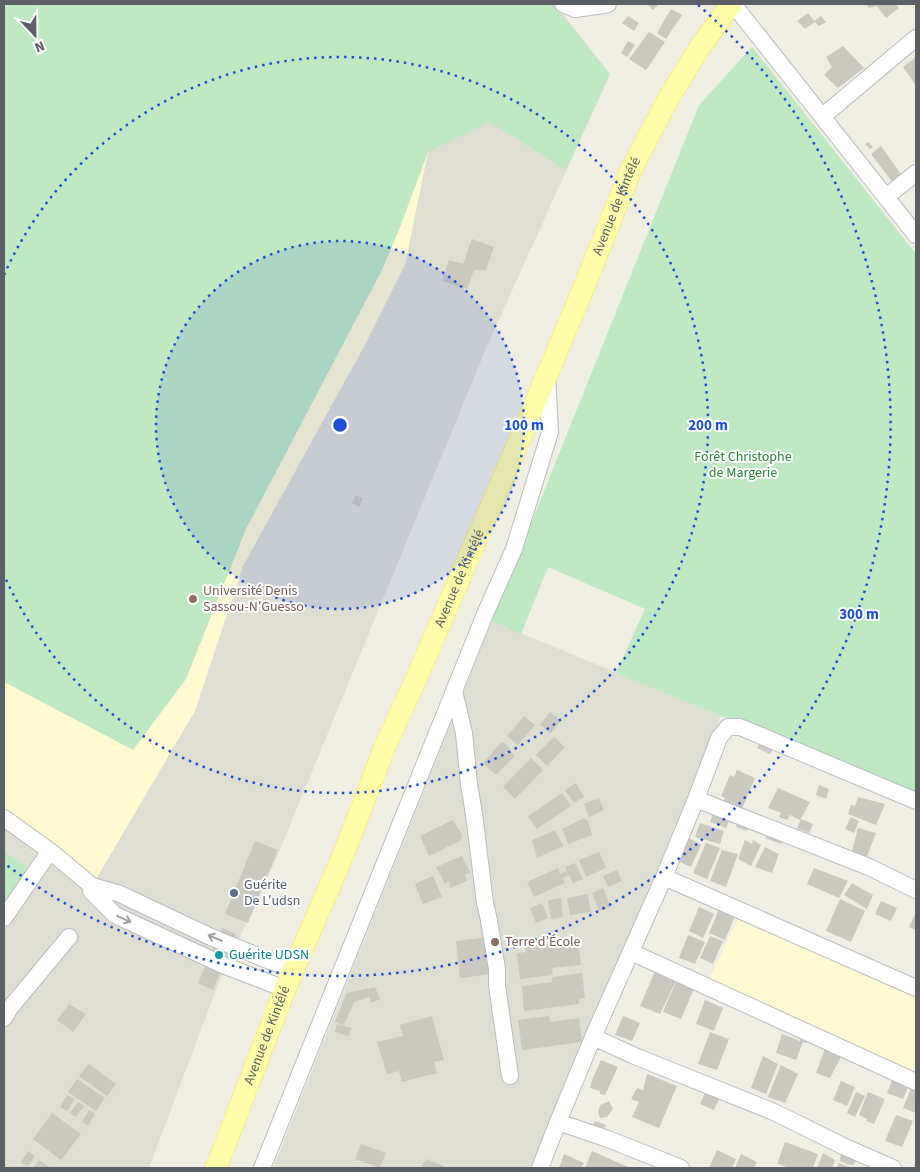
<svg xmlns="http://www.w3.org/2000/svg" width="920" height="1172" viewBox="0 0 920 1172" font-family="'Source Sans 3',sans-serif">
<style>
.education{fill:#dfded2}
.green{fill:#bee9c3}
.sand{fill:#fef9d0}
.building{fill:#cbc8c0}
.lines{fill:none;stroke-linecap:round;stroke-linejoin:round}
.minor-casing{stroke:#bbbdc4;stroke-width:18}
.major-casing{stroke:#fee24e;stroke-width:22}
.minor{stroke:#fff;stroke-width:16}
.major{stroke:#fffca9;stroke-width:21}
.oneway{stroke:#9d9fa3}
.ring{fill:none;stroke:#1d4ed8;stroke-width:2.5;stroke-dasharray:2.5 5}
.education-dot{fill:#8d6e63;stroke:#fff;stroke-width:2}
.service-dot{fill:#5c6f8a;stroke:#fff;stroke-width:2}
.culture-dot{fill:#0f9aa8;stroke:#fff;stroke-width:2}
.labels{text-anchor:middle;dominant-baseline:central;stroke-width:4;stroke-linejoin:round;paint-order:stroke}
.street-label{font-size:14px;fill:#5b5f66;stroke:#fff}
.park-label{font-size:14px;fill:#2d833b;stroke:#fff}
.education-label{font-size:14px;fill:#785e54;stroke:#fff;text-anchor:start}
.service-label{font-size:14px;fill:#4e5e75;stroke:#fff;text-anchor:start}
.culture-label{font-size:14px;fill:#0d838f;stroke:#fff;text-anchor:start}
.centre{fill:#1d4ed8;stroke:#fff;stroke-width:2.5}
.ring-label{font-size:15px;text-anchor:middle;font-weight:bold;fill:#1d4ed8;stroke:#fff;stroke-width:4;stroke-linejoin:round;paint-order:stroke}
</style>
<rect width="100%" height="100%" fill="#f0eee3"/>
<path class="education" d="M4 4H555L610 74 487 346 279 852 217 987 149 1168H4Z
M492 621 721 716 533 1168H273Z"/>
<path class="green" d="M4 4H553L610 74 566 170 490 122 428 152 399 230 381 272 246 529 186 679 133 750 4 682Z
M752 47 916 254V792L721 716 616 673 645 609 548 567 521 634 492 621 699 105Z
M4 852 29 867 4 903Z"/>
<path class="sand" d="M428 152 405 265 366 343 243 566 195 711 92 886 4 818V682L133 750 186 679 246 529 381 272 399 230Z
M740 914 916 992V1077L707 984Z"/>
<path class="building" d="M647 4H659L653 10Z
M866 4H896L899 8 886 18 877 6 869 8Z
M671 9 682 15 666 39 657 33Z
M808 13 815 22 805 29 797 21Z
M628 16 639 23 634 31 622 23Z
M821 16 826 22 819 26 814 21Z
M649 32 665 42 646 70 629 59Z
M628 41 635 45 627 57 621 53Z
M843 46 864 68 838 88 824 75 832 67 826 57Z
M916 57V86L903 67Z
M868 142 873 147 870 149 865 144Z
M881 146 903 177 893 183 871 154Z
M472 239 494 247 486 270H474L467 289 442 281 449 260 463 264Z
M356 495 363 498 359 507 352 503Z
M550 712 561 721 551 733 540 725Z
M524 716 535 725 518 745 507 736Z
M554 737 565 747 547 766 536 755Z
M761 741 774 747 770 754 757 748Z
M501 742 506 744 515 756 496 775 483 763Z
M531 758 543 770 515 799 503 787Z
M737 770 755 778 741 811 723 803 725 798 721 796 730 775 734 777Z
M576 783 584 797 574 803 565 790Z
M819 785 829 789 826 799 816 795Z
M778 788 810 802 800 820 790 815 787 820 779 817 781 813 768 808Z
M562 793 571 806 537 829 528 816Z
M858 797 885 804 876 825 848 814 851 805 855 806Z
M599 798 604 810 589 817 584 804Z
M715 808 731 815 726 828 710 822Z
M740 817 751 821 747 831 736 827Z
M851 817 859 821 854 833 845 829Z
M584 818 588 821 592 835 568 844 562 829Z
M801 819 813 824 809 833 797 828Z
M453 820 462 835 461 840 429 856 420 836Z
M700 823 724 831 720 844 695 837Z
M769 828 785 835 781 844 765 838Z
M858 828 876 833 866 859 855 856 856 852 852 851Z
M555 830 563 846 537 858 532 840Z
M689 838 701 845 691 867 680 862Z
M745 840 752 844 753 840 761 845 751 866 738 859Z
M255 841 278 850 248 923 225 914Z
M706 843 720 848 707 879 693 873Z
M765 847 779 854 772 873 755 867Z
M722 850 738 854 726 887 710 881Z
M599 852 606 868 586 877 579 860Z
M462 856 470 872 465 875 467 881 450 888 449 881 445 884 436 867Z
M575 863 583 879 573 883 569 875 563 878 565 883 534 897 527 882 558 868 560 874 567 871 565 867Z
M814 868 848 881 839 898 807 884Z
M617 870 622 881 608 887 603 876Z
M433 876 442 897 423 904 415 884Z
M852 883 873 895 867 909 844 895Z
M603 888 611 907 599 911 592 893Z
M588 894 591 912 570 915 567 898Z
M561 898 563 917 551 919 548 900Z
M840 899 865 911 851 942 826 931Z
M881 901 897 908 891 921 875 914Z
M542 903 548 918 536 923 530 908Z
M721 905 737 911 725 940 709 933Z
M699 907 714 914 703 938 689 931Z
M916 912V930L909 927Z
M222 928 236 934 213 990 198 983Z
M688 935 705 942 695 964 679 958Z
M710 936 723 941 713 964 700 958Z
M488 937 492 974 460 978 456 941Z
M548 944 549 948 579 945 581 965 552 968 553 975 520 979 517 953 526 952 525 946Z
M655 971 676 981 660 1014 640 1006Z
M582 973 585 998 579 999V1004L524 1011 522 986 552 982V977Z
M676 982 694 989 681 1019 663 1012Z
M375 987 380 999 371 1003 369 997 354 1002 344 1025 335 1022 347 993Z
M705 1000 723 1008 714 1031 696 1024Z
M69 1004 86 1014 73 1032 57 1020Z
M432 1016 444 1060 434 1062 437 1073 402 1082 399 1071 387 1074 377 1042 403 1036 400 1025Z
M549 1016 550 1022 579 1018 582 1042 522 1050 518 1020Z
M623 1016 640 1023 632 1041 615 1035Z
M337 1024 352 1028 348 1036 335 1032Z
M710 1032 729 1039 717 1070 698 1064Z
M782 1034 800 1041 802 1035 809 1036 807 1043 803 1042 796 1060 776 1053Z
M825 1048 841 1057 830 1078 816 1073Z
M763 1056 778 1064 766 1094 751 1088Z
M601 1060 618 1067 605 1095 600 1094V1091L590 1088 592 1080Z
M89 1064 116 1084 107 1096 79 1076Z
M781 1065 798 1074 785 1103 768 1097Z
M647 1074 677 1086 659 1128 632 1117 639 1102 631 1099 637 1088 643 1090Z
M894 1076 910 1082 903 1099 887 1093Z
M77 1079 105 1098 96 1111 68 1092Z
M841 1081 855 1087 847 1106 833 1100Z
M913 1084 916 1085V1113L903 1108Z
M856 1092 865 1096 855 1117 847 1113Z
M868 1092 885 1099 874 1124 866 1121 867 1119 859 1115Z
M705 1093 719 1099 714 1110 700 1104Z
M67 1095 75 1099 67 1111 60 1107Z
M609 1101 613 1109 607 1117 600 1118 598 1112 600 1105Z
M78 1102 84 1106 76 1117 70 1113Z
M89 1110 95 1114 88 1126 82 1122Z
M52 1113 81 1134 61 1160 33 1139Z
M896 1115 913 1121 902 1147 885 1141Z
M595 1121 606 1125 601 1134 591 1131Z
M785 1142 818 1154 813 1168H790L777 1164Z
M361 1144 386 1153 380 1168 355 1159Z
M717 1150 736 1159 732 1168H709Z
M28 1151 35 1156 28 1167 21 1162Z
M592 1151 628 1167 627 1168H585Z
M823 1153 835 1160 832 1168H817Z
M564 1154 584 1163 581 1168H559Z
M741 1154 757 1162 754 1168H735Z
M841 1154 856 1160 854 1165H849L840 1161Z
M426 1159 444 1166 443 1168H427L422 1166Z
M39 1160 51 1168H33Z
M839 1163 849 1167 848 1168H836Z"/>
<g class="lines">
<defs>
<path id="minor" d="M563 4 575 9 604 5 608 4
M733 4 916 235
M823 116 916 38
M886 197 916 173
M454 691 464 733 469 784 474 814 485 903 489 920 497 969V985L510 1076
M696 799 869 867 916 890
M4 818 50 851 92 886 120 894 211 937 270 961 293 969
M664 877 916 988
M92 886 91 891 115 915 223 965 285 989
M4 918 50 851
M631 952 916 1082
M4 1018 10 1008 69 937
M593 1037 637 1057 774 1112 843 1146 893 1168
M558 1122 608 1139 681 1168
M262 1168 485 614 514 549 550 432 547 375
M540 1168 558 1122 593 1037 664 877 696 799 719 738 728 727H740L916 801"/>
<g id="major">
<path id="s1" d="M216 1168 285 989 342 858 386 744 417 677 511 459 577 304 630 172 668 99 698 50 731 4"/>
</g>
</defs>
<use href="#minor" class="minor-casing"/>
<use href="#major" class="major-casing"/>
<use href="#minor" class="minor"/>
<use href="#major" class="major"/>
</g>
<defs><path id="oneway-shaft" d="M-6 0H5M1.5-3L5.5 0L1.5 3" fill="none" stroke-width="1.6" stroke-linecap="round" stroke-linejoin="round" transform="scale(1.25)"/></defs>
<g class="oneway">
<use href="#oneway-shaft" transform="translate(124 919) rotate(24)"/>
<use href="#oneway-shaft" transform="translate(215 938) rotate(-157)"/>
</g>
<circle cx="340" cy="425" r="184" fill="#1d4ed8" fill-opacity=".12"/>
<g class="ring">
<circle cx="340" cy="425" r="184"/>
<path d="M4 275A368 368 0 1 1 4 575"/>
<path d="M698 5A552 552 0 0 1 4 863"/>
</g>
<g class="education-dot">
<circle cx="193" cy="599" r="5"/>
<circle cx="495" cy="942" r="5"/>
</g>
<circle class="service-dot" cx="234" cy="893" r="5"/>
<circle class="culture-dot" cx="219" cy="955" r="5"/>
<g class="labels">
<g class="street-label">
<text stroke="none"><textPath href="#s1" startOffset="1042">Avenue de Kintélé</textPath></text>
<text stroke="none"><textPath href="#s1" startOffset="638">Avenue de Kintélé</textPath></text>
<text stroke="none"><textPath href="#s1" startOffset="142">Avenue de Kintélé</textPath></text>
</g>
<g class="park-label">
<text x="743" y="457">Forêt Christophe<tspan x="743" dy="16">de Margerie</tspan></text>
</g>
<g class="education-label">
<text x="203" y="591">Université Denis<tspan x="203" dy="16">Sassou-N'Guesso</tspan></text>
<text x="505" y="942">Terre d’École</text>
</g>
<g class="service-label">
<text x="244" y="885">Guérite<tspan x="244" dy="16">De L'udsn</tspan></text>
</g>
<g class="culture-label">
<text x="229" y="955">Guérite UDSN</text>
</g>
</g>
<circle cx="340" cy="425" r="8" class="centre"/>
<g class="ring-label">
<text x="524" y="430">100 m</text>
<text x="708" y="430">200 m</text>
<text x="859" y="619">300 m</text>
</g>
<rect width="920" height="1172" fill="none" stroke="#5b5f66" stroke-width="10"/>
<g transform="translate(35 35) rotate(158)" stroke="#ffffff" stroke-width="4" paint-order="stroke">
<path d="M0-4L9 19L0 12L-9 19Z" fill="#5b5f66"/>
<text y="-8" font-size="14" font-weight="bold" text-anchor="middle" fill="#5b5f66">N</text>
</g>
</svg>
